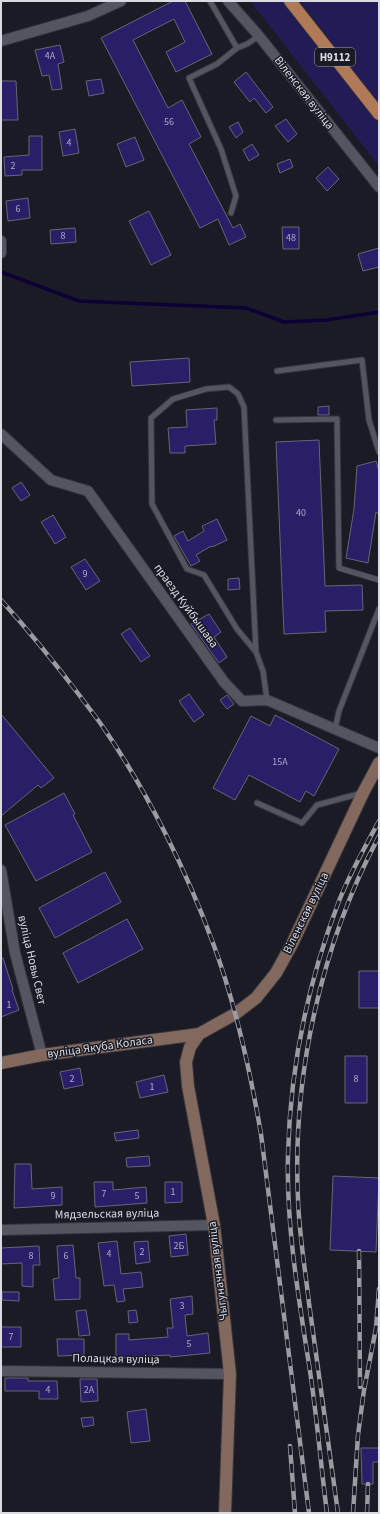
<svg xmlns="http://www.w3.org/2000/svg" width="380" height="1514" viewBox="0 0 380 1514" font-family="'Source Sans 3',sans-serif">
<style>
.green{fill:#231b56}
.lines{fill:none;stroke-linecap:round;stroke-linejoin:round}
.stream{stroke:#0d0035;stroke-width:3.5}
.building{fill:#2a1e69;stroke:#656672}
.lane-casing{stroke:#35353d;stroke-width:7}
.street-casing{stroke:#35353d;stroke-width:12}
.secondary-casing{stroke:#35353d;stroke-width:14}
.primary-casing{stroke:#35353d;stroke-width:14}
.lane{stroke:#555562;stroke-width:5}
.street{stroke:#555562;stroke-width:10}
.secondary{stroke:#82685d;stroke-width:12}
.primary{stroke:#b07a58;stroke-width:12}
.rail-casing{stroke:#9b9ba4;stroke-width:4.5}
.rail{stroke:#1b1b26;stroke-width:3;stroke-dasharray:9;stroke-linecap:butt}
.labels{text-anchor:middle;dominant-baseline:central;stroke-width:3;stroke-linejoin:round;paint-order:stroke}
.number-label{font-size:10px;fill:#aeabc4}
.shield{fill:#1b1b26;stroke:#a1a1aa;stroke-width:1}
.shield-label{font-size:11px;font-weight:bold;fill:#dadae2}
.street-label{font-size:12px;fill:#dadae2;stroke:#1b1b26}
</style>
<rect width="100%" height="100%" fill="#1b1b26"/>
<path class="green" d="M250 1H284L324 50 379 124V166Z
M300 1H379V104Z"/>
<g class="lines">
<path class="stream" d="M1 272 79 301 246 308 284 322 327 320 379 312"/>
</g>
<path class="building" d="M173 1H185L212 54 176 72 166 52 185 42 174 19 133 40 168 108 182 100 201 137 189 144 233 228 240 224 246 237 229 245 218 219 200 228 101 38Z
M60 45 64 62 58 64 62 89 52 90 49 75 42 76 35 50Z
M246 72 273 107 266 113 254 98 250 102 234 82Z
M101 79 104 93 89 96 86 81Z
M1 81H16L18 120H1Z
M286 119 297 134 288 142 275 126Z
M238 122 243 132 236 138 229 127Z
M75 129 79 153 63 156 59 132Z
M29 136H42V170H22V175L5 176 4 157 29 155Z
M135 137 144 160 126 167 117 144Z
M252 144 259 155 249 161 243 150Z
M290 159 293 167 280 173 277 164Z
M328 167 339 179 327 191 316 178Z
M28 198 30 218 8 221 6 201Z
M149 211 171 255 151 265 129 221Z
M282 227H299V249H283Z
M75 228 76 242 51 244 50 230Z
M379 248V267L363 271 358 254Z
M189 358 190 382 132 386 130 362Z
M329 406V415H318V407Z
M217 408V420H214L216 444 185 446V453H170L168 428 187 427 186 410Z
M319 440 325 586 362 585 363 610 325 611 326 632 284 634 276 442Z
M376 461 379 471V515L376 512 368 563 346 558 354 509 357 466Z
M21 482 30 495 21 501 12 488Z
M53 515 66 537 55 544 41 522Z
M217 519 227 540 212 547 211 546 196 555 200 561 191 566 174 536 183 531 188 541 204 531 202 526Z
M85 559 100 581 86 590 71 567Z
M239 578 240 589 228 590V579Z
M209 614 221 632 214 637 227 657 219 663 191 624Z
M130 628 150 656 141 662 121 634Z
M189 694 204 715 194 722 179 701Z
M227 695 234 704 227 709 220 700Z
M1 714 54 778 41 788 38 785 1 816Z
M275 715 339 749 314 796 306 791 300 802 249 775 235 800 213 788 251 716 270 726Z
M64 793 75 814 73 815 92 852 36 881 5 825Z
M105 872 121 902 55 938 39 908Z
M127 919 143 949 78 983 63 953Z
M1 958H3L13 989 12 990 19 1010 1 1017Z
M359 971H379V1008H359Z
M345 1056H367V1103H345Z
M80 1068 83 1085 64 1089 60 1072Z
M164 1075 168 1092 140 1098 136 1082Z
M138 1130 139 1138 116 1141 114 1133Z
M149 1156 150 1166 127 1167 126 1158Z
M15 1164H31L32 1189 62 1187V1205L14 1208Z
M333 1176 379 1178 376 1252 330 1250Z
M94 1182H113V1190L146 1187 147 1203 95 1207Z
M165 1182H182V1202L165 1203Z
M186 1234 188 1255 171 1257 169 1236Z
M117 1241 121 1274 141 1272 143 1287 123 1289 125 1301 117 1302 114 1285 104 1286 98 1243Z
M148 1241 150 1262 136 1264 134 1242Z
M73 1245 76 1278H80V1299L55 1300 53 1279 59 1278 57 1246Z
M39 1246 40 1265H33V1287L22 1286V1263L1 1264V1248Z
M2 1292H19V1301L2 1300Z
M192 1296 193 1314 185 1315 187 1336 208 1333 210 1353 170 1357V1355L116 1358V1334H129V1340L168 1337 167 1328H173L170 1299Z
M86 1310 90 1335 79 1336 76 1311Z
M136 1310 138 1322 129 1323 128 1311Z
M1 1327H21V1347H1Z
M57 1339H84V1355L58 1356Z
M5 1378H28V1381H57L58 1399H39V1391H5Z
M80 1379H97L98 1401 81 1402Z
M146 1409 150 1441 131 1443 127 1412Z
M93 1417 94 1425 83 1427 81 1418Z
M361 1448H379V1462H373V1484H362Z"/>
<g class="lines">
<defs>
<path id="lane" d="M210 1 237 48 247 44 259 36
M231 213 236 196 221 149 189 78 217 64 237 48
M277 371 362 360 369 420 379 452
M276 420 337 419 339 568 379 580
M256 652 244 407 238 394 229 387 206 389 173 399 151 418 152 504 187 569 204 575 237 629 256 652 263 671 267 700
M335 729 339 711 379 609
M257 803 302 823 317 805 362 793"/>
<path id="street" d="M228 1 259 36 379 187
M1 41 88 16 121 1
M1 241V253
M1 434 51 480 88 491 224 682 242 701 267 700 379 748
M1 870 15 953 42 1055
M1 1230 214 1225
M1 1371 230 1374"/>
<path id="secondary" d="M199 1034 190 1047 186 1062 188 1086 214 1225 230 1374 225 1513
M1 1063 42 1055 199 1034 235 1014 256 998 276 973 292 944 363 793 379 763"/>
<path id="primary" d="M290 1 379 114"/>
</defs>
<use href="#lane" class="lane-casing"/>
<use href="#street" class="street-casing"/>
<use href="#secondary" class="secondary-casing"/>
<use href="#primary" class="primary-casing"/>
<use href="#lane" class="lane"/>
<use href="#street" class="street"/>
<use href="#secondary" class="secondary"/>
<use href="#primary" class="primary"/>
<defs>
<path id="rail" d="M1 600C29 631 55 663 80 696 88 707 97 718 105 730 148 793 187 872 213 943 236 1005 250 1070 261 1134L309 1513
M359 1251 360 1387
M290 1446 295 1513
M327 1513C321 1466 317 1418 310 1371 299 1300 286 1227 288 1155 290 1068 308 982 339 901 350 873 365 847 379 821
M338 1513C328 1443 318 1373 309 1303 305 1268 299 1233 298 1199 292 1076 321 945 379 836
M353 1513 358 1435 364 1390 376 1328 379 1289
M367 1513 368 1484"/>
</defs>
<use href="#rail" class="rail-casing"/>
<use href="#rail" class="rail"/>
</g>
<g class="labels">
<g class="number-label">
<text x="50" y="56">4А</text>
<text x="169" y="122">56</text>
<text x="69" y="143">4</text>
<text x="13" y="166">2</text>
<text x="18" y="209">6</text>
<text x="63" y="236">8</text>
<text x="291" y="238">48</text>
<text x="301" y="513">40</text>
<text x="85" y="574">9</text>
<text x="280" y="762">15А</text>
<text x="9" y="1005">1</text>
<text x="72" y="1079">2</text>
<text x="356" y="1079">8</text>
<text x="152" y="1087">1</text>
<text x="173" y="1192">1</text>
<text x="104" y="1194">7</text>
<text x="53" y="1196">9</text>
<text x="137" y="1196">5</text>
<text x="179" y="1246">2Б</text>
<text x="142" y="1252">2</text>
<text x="109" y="1254">4</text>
<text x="31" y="1256">8</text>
<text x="66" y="1256">6</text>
<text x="182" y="1306">3</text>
<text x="11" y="1337">7</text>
<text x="189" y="1344">5</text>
<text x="48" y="1390">4</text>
<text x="89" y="1390">2А</text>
</g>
<rect class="shield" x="315" y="48" width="40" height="18" rx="3"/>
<g class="shield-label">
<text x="335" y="57">Н9112</text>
</g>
<g class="street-label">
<text transform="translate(304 93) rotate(52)">Віленская вуліца</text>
<text transform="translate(186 606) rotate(54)">праезд Куйбышава</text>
<text transform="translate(306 913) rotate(-64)">Віленская вуліца</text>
<text transform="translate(32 960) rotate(77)">вуліца Новы Свет</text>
<text transform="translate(100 1047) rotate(-8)">вуліца Якуба Коласа</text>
<text transform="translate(107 1214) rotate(-1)">Мядзельская вуліца</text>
<text transform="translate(218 1271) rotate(-97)">Чыгуначная вуліца</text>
<text transform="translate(116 1359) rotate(1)">Полацкая вуліца</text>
</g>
</g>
<rect width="380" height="1514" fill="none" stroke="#dadae2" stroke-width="4"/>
</svg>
